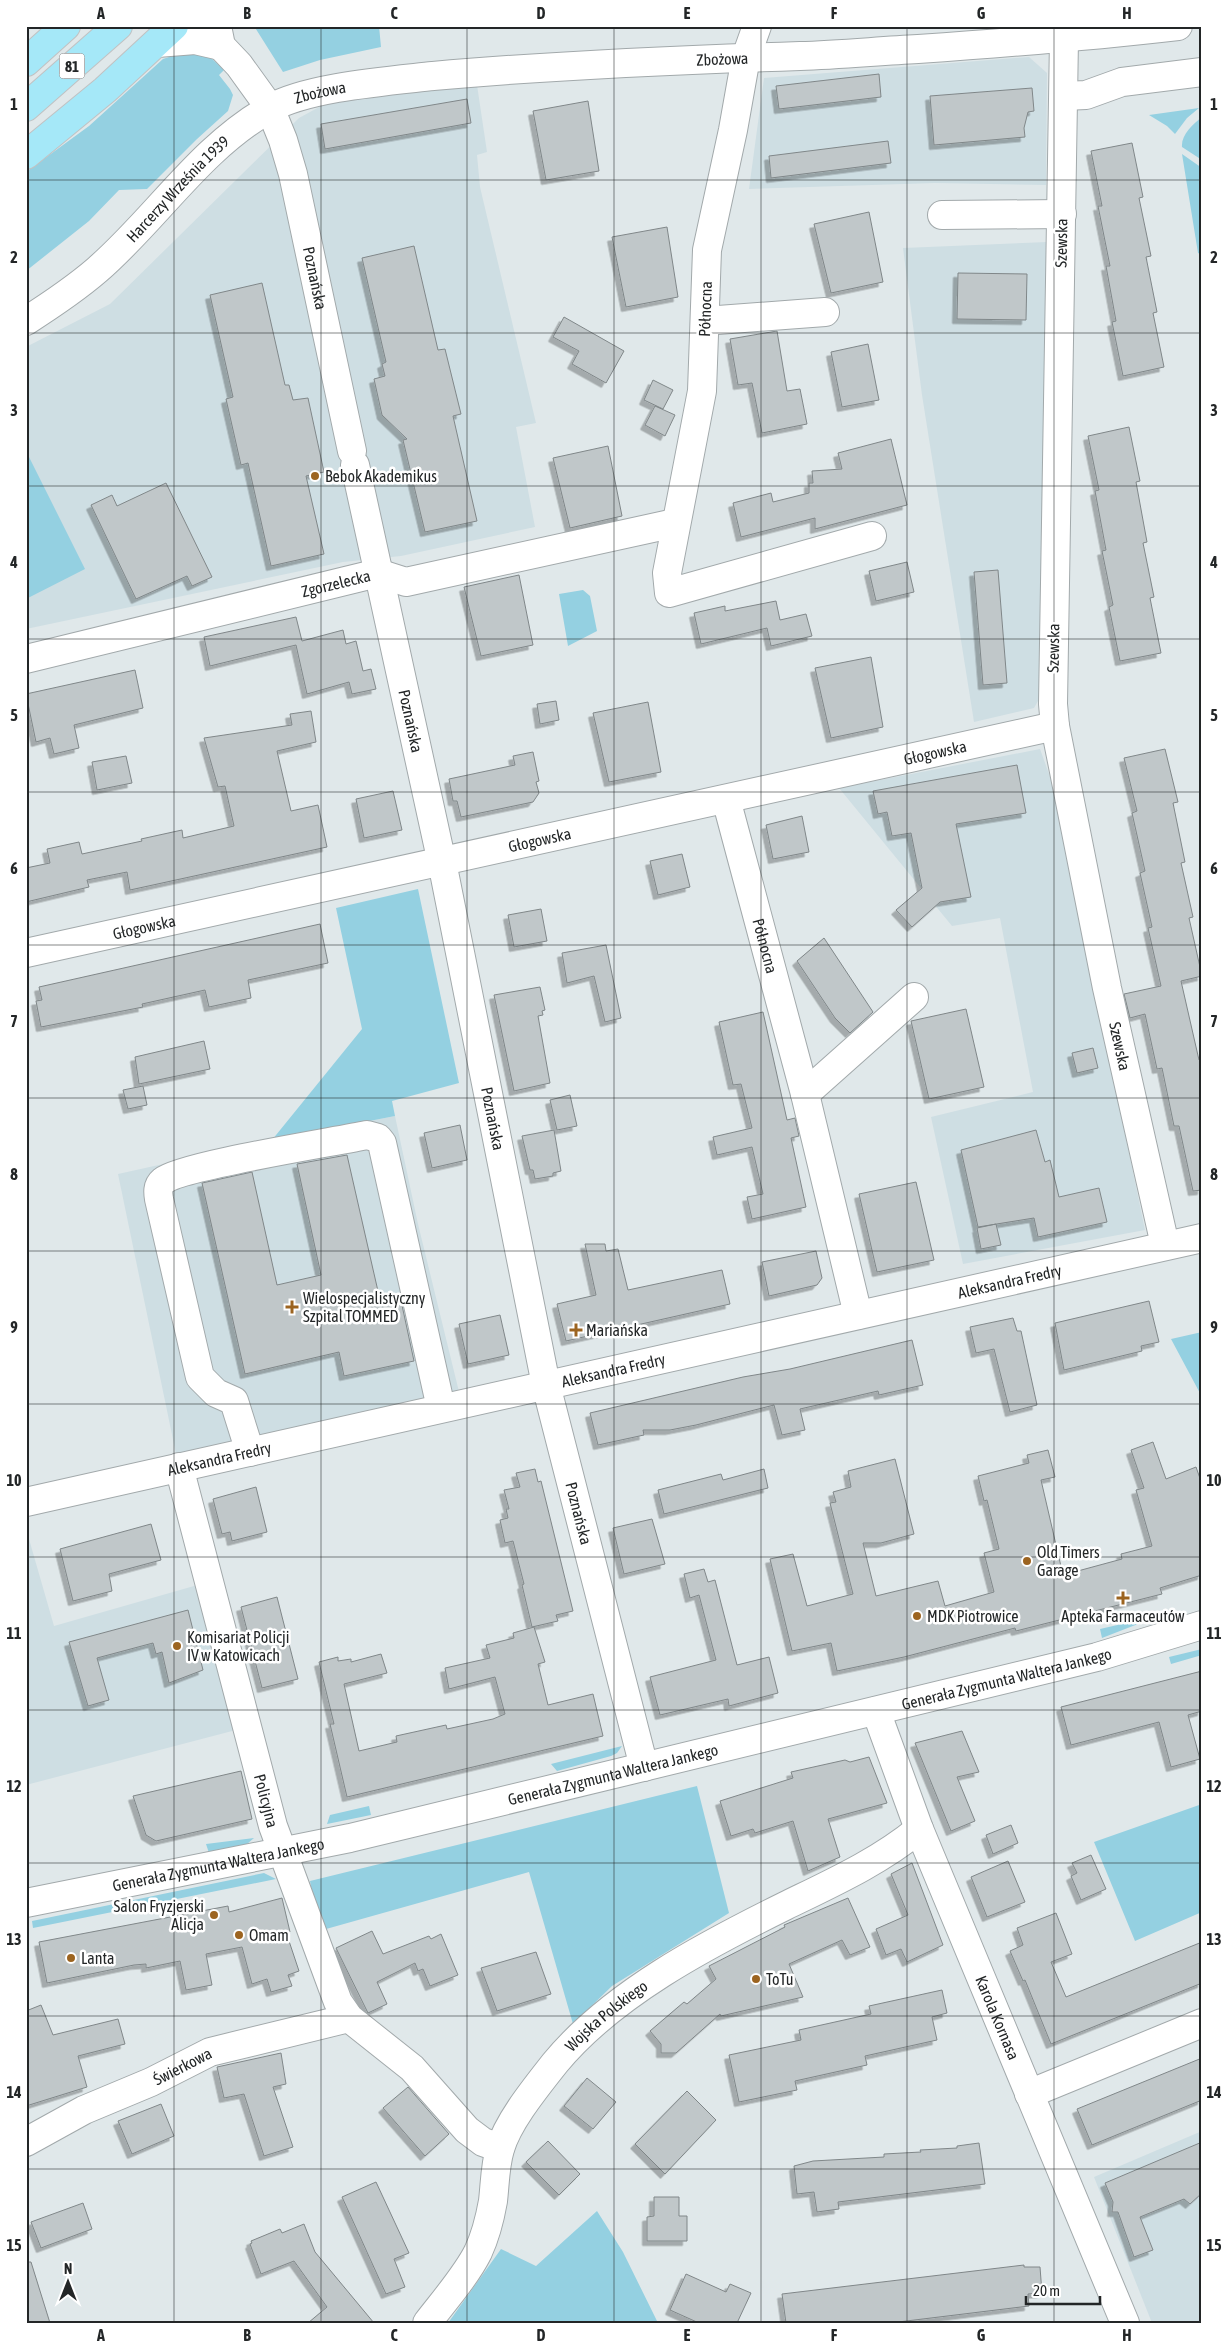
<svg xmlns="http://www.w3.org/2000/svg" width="1228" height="2349" viewBox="0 0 1228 2349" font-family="'Asap Condensed',sans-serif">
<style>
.built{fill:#cedee3}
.green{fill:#94d0e1}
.building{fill:#c0c7c9;stroke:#808789;filter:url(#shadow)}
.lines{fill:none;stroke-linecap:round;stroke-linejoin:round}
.minor-casing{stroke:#a2a9ab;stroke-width:30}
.major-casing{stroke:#c1c2c3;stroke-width:30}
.minor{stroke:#fff;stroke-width:28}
.major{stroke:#a5e8f8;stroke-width:28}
.grid{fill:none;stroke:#232627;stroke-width:1;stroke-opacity:0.55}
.poi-dot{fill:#9c6420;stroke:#fff;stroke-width:2}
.labels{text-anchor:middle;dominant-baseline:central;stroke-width:5;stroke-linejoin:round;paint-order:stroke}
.shield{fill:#fff;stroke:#656768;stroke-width:1}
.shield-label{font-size:15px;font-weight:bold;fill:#232627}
.street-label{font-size:16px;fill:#232627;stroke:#fff}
.poi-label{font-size:16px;fill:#232627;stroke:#fff;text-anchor:start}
.neatline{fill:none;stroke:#232627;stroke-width:2}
.grid-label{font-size:16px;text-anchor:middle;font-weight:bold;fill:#232627}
</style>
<defs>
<filter id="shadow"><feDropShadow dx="-4.5" dy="4.5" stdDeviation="0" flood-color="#0004"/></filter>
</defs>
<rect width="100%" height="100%" fill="#e0e8ea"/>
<path class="built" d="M1029 57 1047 73 1046 185 935 183 749 189 764 78Z
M477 85 487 152 477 155 480 187 536 423 516 427 535 527 401 556 343 562 26 629V347L110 304 299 118 332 100Z
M1047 242 1042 694 1034 708 974 722 922 395 903 248Z
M1040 749 1053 785 1145 1230 963 1264 931 1117 1033 1092 1000 918 952 926 839 788Z
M395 1116 418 1224 462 1404 219 1459 176 1454 118 1174 272 1140Z
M29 1539 54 1626 201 1584 236 1730 26 1785V1540Z
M1202 2131V2323H1152L1094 2177Z"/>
<path class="green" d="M254 26H379L381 47 320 60 283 72Z
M187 51 210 57 224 70 219 75 230 89 233 95 228 111 197 139 147 189 119 190 89 221 26 271V172L89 126 163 59Z
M1199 108 1187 118 1175 134 1167 126 1149 115Z
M1202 117V160L1182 147C1181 135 1193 124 1202 117Z
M1182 154 1202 168V255L1198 253Z
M26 451 85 569 26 599Z
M583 590 590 596 597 631 568 646 559 594Z
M418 889 459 1083 392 1101 395 1116 272 1140 362 1029 336 908Z
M1202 1332V1397L1171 1339Z
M1161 1615 1102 1638 1100 1629Z
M1202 1649V1655L1171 1664 1169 1657Z
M622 1746 617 1753 611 1756 557 1771 551 1764Z
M697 1786 729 1913 612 1986 573 2024 529 1872 319 1931 310 1881Z
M1202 1804V1912L1135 1941 1094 1842Z
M369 1806 371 1815 327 1824 330 1815Z
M254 1838 247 1844 209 1853 206 1844Z
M264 1873 276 1879 33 1928 32 1921Z
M597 2211 623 2252 658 2323H448L501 2249 536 2266Z"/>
<path class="building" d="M879 74 881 97 779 109 776 86Z
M1032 88 1034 111 1028 112 1024 128 1025 137 934 145 930 96Z
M467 99 471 123 325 149 321 124Z
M588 101 599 171 546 180 533 111Z
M888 141 891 163 771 178 769 156Z
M1132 143 1143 197 1139 198 1151 256 1146 257 1157 312 1153 313 1164 367 1123 376 1112 322 1116 321 1106 266H1110L1098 206H1102L1091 151Z
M869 212 883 282 831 293 814 224Z
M667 227 678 297 626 307 612 237Z
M414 246 438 350 445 349 461 414 453 416 477 521 425 532 403 440 407 439 382 415 374 379 385 376 382 364 386 362 362 258Z
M958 273 1027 274 1026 320 957 319Z
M262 283 285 385H289L293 400 308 398 324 472 306 476 324 554 271 566 248 463 241 465 226 399 233 397 210 295Z
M564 317 624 351 606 383 572 364 579 351 553 337Z
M777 331 787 391 800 389 807 424 762 433 752 383 738 385 730 339Z
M868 344 879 400 842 407 831 352Z
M653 380 673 390 663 409 644 400Z
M655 406 675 415 665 436 645 425Z
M1129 427 1140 481 1136 482 1147 542 1143 543 1154 597 1150 598 1161 653 1120 661 1109 607 1113 605 1102 551 1106 550 1095 491 1099 490 1088 436Z
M891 439 907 505 815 529V518L741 537 733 503 771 493 773 502 809 493V483H813L812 471 842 469 838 453Z
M608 446 622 516 570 528 553 458Z
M166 483 212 577 192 586 187 576 136 599 91 505 112 495 117 506Z
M907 562 914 592 876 601 869 571Z
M998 570 1007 683 983 685 974 572Z
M519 575 533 645 481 656 464 587Z
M776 601 780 620 806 614 812 636 771 646 767 628 701 644 694 613 725 606V611Z
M296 617 302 641 343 630 346 644 356 641 363 671 371 669 376 689 352 694 349 682 307 694 296 645 210 666 204 637Z
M871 657 883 727 831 738 815 668Z
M135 670 143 708 74 725 79 748 54 754 50 738 36 742 26 694Z
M556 701 559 720 540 724 537 704Z
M648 702 661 772 609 782 593 713Z
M311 711 316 742 277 751 291 811 318 805 327 847 130 890 127 872 87 880 89 887 26 902V868L50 863 47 849 79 842 82 854 142 841 141 839 182 830 183 838 234 826 225 786 218 787 204 738 292 725 290 714Z
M1165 749 1178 802 1173 803 1185 862 1181 863 1193 917 1189 918 1202 976 1181 981 1199 1060 1202 1059V1190L1193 1191 1179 1126H1174L1162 1068 1157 1069 1145 1014 1130 1018 1124 994 1161 986 1148 928 1152 927 1140 873 1145 871 1132 813 1137 811 1124 758Z
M533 752 539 781 536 782 539 793 533 802 461 817 457 801H453L449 779 515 765 513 756Z
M126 756 132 783 97 790 92 762Z
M1017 765 1026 813 956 824 971 897 940 902 912 927 896 910 922 888 911 833 892 836 887 812 878 814 873 791Z
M393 791 402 830 364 838 356 799Z
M802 816 809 852 773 859 766 825Z
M682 854 690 887 658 895 650 861Z
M541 909 547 941 514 947 508 915Z
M320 924 328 963 248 980 251 998 209 1007 205 990 142 1004 143 1007 41 1027 36 1001 42 1000 39 987Z
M824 938 873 1012 850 1033 835 1018 797 961Z
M606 945 621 1018 605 1022 594 976 567 983 562 953Z
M540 987 545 1010 542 1011 543 1015 538 1016 550 1083 514 1091 494 995Z
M966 1009 984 1087 929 1099 911 1021Z
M763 1012 787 1120 795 1118 799 1136 791 1138 806 1207 752 1219 747 1197 763 1194 752 1147 717 1155 713 1137 752 1128 741 1084 733 1085 719 1022Z
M204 1041 210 1069 139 1084 135 1057Z
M1093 1048 1098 1068 1077 1073 1072 1053Z
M143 1086 147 1105 128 1109 123 1090Z
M570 1095 577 1126 557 1130 550 1100Z
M460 1125 467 1160 432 1168 424 1133Z
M554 1130 561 1171 553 1173V1176L535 1179 533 1170H530L522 1136Z
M1036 1130 1045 1162 1050 1160 1059 1197 1099 1188 1107 1222 1038 1237 1034 1218 978 1227 961 1150Z
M347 1155 380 1300 400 1296 414 1361 344 1376 339 1352 245 1374 202 1183 252 1172 277 1285 321 1275 297 1164Z
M916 1182 934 1260 877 1272 859 1194Z
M996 1224 1001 1245 981 1249 977 1228Z
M585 1244H605L606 1251 618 1249 628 1290 722 1270 730 1304 566 1341 557 1304 596 1295Z
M816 1251 822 1278 817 1285 769 1296 762 1262Z
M1149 1301 1159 1342 1141 1346 1142 1351 1064 1370 1055 1323Z
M500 1315 509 1355 468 1364 459 1324Z
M1013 1318 1017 1331H1021L1037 1405 1010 1412 994 1349 976 1353 970 1327Z
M912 1340 923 1385 879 1395 878 1391 800 1409 805 1430 782 1435 774 1405 696 1425 670 1430H643L644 1435 598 1445 590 1413 743 1377 790 1369Z
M1153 1442 1166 1479 1196 1467 1202 1484V1575L1160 1588 1162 1594 1016 1631 1015 1628 904 1657 837 1671 831 1643 792 1651 770 1559 793 1554 807 1606 853 1594 830 1503 836 1502 833 1492 851 1487 848 1471 895 1459 914 1534 881 1543H863L876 1596 938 1581 945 1606 994 1592 984 1553 999 1549 987 1500 984 1501 978 1476 1029 1463 1027 1455 1048 1450 1055 1477 1041 1480 1063 1575 1122 1559 1121 1554 1152 1546 1136 1490 1144 1488 1131 1450Z
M535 1469 538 1482 541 1481 573 1611 556 1615 558 1621 532 1627 522 1585 524 1584 513 1541 505 1543 500 1520 508 1518 506 1509H509L504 1490 520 1487 516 1473Z
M764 1469 768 1488 664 1514 658 1490 721 1474 723 1480Z
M256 1487 267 1532 232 1541 230 1532 222 1534 213 1499Z
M652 1519 665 1564 624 1574 613 1528Z
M151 1524 161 1560 109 1574 112 1591 73 1601 60 1549Z
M704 1569 708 1582 715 1580 737 1665 769 1657 778 1693 729 1706 728 1699 660 1715 650 1677 716 1660 699 1595 690 1598 684 1574Z
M277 1597 298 1679 262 1688 241 1607Z
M188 1610 203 1670 169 1683 162 1652 156 1654 153 1643 97 1658 109 1700 88 1706 69 1642Z
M534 1627 545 1662 538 1664 548 1705 593 1694 603 1736 347 1797 330 1724H334L319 1662 338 1657V1661L351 1659V1662L381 1654 387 1673 344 1684 359 1751 397 1742 396 1736 446 1725 447 1729 493 1719 505 1714 495 1677 449 1689 445 1668 490 1658 486 1645 514 1638 513 1633Z
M1202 1671V1711L1188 1715 1200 1759 1171 1767 1159 1722 1071 1745 1061 1707Z
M962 1731 979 1772 957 1777 975 1821 951 1831 915 1743Z
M869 1757 887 1803 828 1819 840 1857 808 1871 793 1821 755 1833 753 1829 731 1836 720 1801 793 1778 791 1772 845 1760 850 1762Z
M241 1771 252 1819 156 1841 146 1835 133 1796Z
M1011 1825 1018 1843 993 1854 986 1835Z
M1091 1855 1106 1889 1081 1900 1071 1876 1077 1873 1072 1863Z
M1008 1861 1025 1902 987 1917 971 1877Z
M912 1863 943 1945 907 1962 901 1949 886 1955 876 1929 908 1915 891 1874Z
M282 1898 290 1932H286L299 1971 288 1975 292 1986 271 1992 267 1979 252 1984 242 1947 206 1954 212 1985 186 1990 180 1961 146 1968V1964L134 1965 47 1983 39 1942 228 1906 229 1912Z
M848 1898 870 1947 850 1955 842 1940 789 1964 803 1997 721 2016 720 2014 676 2053H661V2044L650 2031 684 2002 687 2004 716 1979 709 1966 785 1927 784 1925Z
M1056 1913 1072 1954 1051 1962 1066 1997 1202 1942V1983L1051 2044 1025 1980 1023 1981 1010 1951 1023 1945 1017 1928Z
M372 1931 383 1954 429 1936 431 1939 441 1934 458 1975 430 1986 423 1969 418 1971 415 1963 377 1982 387 2004 368 2013 336 1948Z
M536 1952 551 1994 497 2011 481 1968Z
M942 1990 947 2013 932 2017 937 2040 865 2056 867 2065 795 2081 797 2090 739 2102 729 2055 801 2040 799 2030 871 2014 869 2006Z
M41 2005 53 2035 118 2019 125 2044 78 2056 87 2087 26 2106V2011Z
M281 2053 286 2084 273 2087 293 2147 264 2156 244 2094 224 2098 217 2067Z
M1202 2058V2100L1092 2145 1077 2109Z
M587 2078 616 2102 593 2129 564 2106Z
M408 2087 449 2134 425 2156 383 2108Z
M687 2091 716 2120 665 2174 635 2144Z
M161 2104 174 2136 132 2154 118 2121Z
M548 2141 580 2174 559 2195 526 2162Z
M1202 2142V2193L1190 2204 1184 2199 1140 2217 1153 2250 1134 2257 1118 2212H1112L1113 2202 1105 2183Z
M979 2143 985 2184 838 2202 839 2209 817 2212 814 2192 797 2194 794 2166 813 2161 884 2157V2154L921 2152 920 2150 957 2148V2146Z
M376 2182 409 2253 394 2259 405 2287 386 2294 342 2197Z
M654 2197H679V2216H687V2241H647V2217L654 2216Z
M83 2203 92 2229 41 2248 31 2222Z
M304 2224 315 2252 374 2323H308L327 2307 294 2261 261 2274 250 2244 252 2243 251 2241 280 2229 282 2233Z
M26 2262H31L50 2323H26Z
M1024 2265V2267H1040L1042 2293 1028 2294 1029 2306 890 2323H786L782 2294Z
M686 2274 726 2292 730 2284 751 2293 737 2323H699L670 2310Z"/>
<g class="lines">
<defs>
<g id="minor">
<path id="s1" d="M217 26 221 46 239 65 270 108 283 140 293 174 352 451"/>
<path d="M757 26 746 57 733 130 707 250 702 391 667 573 669 593 872 536"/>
<path id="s2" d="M1064 39 1053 704 1055 726 1107 988 1165 1245"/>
<path d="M157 43 195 40 221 46"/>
<path d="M1064 96 1086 95 1122 82 1202 72"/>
<path d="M942 215 1062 214"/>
<path id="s3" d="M26 321C51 305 75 289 97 270 156 219 200 148 269 109 307 87 389 81 433 76 555 65 677 60 800 56 839 55 878 51 918 49 1005 43 1091 36 1178 26"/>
<path d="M705 321 825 312"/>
<path id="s4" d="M355 465 444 872 546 1385 644 1767"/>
<path id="s5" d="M26 659 378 573 406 582 675 523"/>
<path id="s6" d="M726 799 805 1094 858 1315"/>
<path id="s7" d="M26 953 1055 726"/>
<path d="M805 1094 914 997"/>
<path d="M250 1452 234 1401 216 1393 200 1377 159 1199C158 1193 157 1186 163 1181 180 1166 334 1142 367 1135L378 1138 382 1143 441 1408"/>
<path id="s8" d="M179 1467 273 1826 338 2002 349 2018 412 2068 467 2130 483 2142 500 2148"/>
<path id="s9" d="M26 1502 1202 1238"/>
<path id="s10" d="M876 1711 919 1829 1125 2323"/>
<path id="s11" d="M26 1903 350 1838 1097 1657 1202 1625"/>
<path d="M1029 2094 1202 2023"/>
<path id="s12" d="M26 2142 84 2110 151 2082 210 2052 349 2018"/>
<path id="s13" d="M427 2323C443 2302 466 2276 478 2252 485 2237 490 2218 493 2201 495 2184 495 2165 500 2149 508 2121 537 2086 555 2063 612 1994 706 1945 785 1906 832 1883 879 1862 919 1829"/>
</g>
<path id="major" d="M26 62 66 26
M26 107 118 26
M26 155 105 90 174 26"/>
</defs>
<use href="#minor" class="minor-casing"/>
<use href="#major" class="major-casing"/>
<use href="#minor" class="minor"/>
<use href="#major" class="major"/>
</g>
<path class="grid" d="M174 26V2323M321 26V2323M467 26V2323M614 26V2323M761 26V2323M907 26V2323M1054 26V2323M26 180H1202M26 333H1202M26 486H1202M26 639H1202M26 792H1202M26 945H1202M26 1098H1202M26 1251H1202M26 1404H1202M26 1557H1202M26 1710H1202M26 1863H1202M26 2016H1202M26 2169H1202"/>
<g class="poi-dot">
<circle cx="315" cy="476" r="5"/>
<path d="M289.5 1299.5h5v5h5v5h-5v5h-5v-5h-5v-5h5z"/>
<path d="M573.5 1322.5h5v5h5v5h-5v5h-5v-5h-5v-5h5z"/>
<circle cx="1027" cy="1561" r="5"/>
<path d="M1120.5 1590.5h5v5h5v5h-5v5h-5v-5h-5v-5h5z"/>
<circle cx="917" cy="1616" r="5"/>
<circle cx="177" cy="1646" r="5"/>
<circle cx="214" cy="1915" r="5"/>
<circle cx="239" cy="1935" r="5"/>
<circle cx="71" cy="1958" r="5"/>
<circle cx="756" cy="1979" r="5"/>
</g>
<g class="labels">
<rect class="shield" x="59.5" y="53.5" width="25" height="25" rx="4"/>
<g class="shield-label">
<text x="72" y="66">81</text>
</g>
<g class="street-label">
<text stroke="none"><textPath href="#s3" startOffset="782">Zbożowa</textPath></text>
<text stroke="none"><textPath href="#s3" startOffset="378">Zbożowa</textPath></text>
<text stroke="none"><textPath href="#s3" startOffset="202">Harcerzy Września 1939</textPath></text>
<text transform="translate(1061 243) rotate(-89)">Szewska</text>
<text stroke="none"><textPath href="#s1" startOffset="276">Poznańska</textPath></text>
<text transform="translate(705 309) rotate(-88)">Północna</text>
<text stroke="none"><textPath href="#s5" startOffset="319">Zgorzelecka</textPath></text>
<text transform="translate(1053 648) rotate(-89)">Szewska</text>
<text stroke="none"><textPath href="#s4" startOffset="262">Poznańska</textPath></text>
<text stroke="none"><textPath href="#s7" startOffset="931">Głogowska</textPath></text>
<text stroke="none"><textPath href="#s7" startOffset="526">Głogowska</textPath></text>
<text stroke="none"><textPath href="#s7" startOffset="121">Głogowska</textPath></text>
<text stroke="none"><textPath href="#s6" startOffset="152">Północna</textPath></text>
<text stroke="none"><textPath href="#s2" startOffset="1014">Szewska</textPath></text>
<text stroke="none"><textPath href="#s4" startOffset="668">Poznańska</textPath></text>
<text stroke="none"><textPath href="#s9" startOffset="1008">Aleksandra Fredry</textPath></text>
<text stroke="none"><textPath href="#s9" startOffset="602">Aleksandra Fredry</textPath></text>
<text stroke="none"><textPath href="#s9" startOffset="198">Aleksandra Fredry</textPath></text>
<text stroke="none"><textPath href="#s4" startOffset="1072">Poznańska</textPath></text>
<text stroke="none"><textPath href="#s11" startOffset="1006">Generała Zygmunta Waltera Jankego</textPath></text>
<text stroke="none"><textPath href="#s11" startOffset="601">Generała Zygmunta Waltera Jankego</textPath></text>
<text stroke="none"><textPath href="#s8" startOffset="345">Policyjna</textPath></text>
<text stroke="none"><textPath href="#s11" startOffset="196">Generała Zygmunta Waltera Jankego</textPath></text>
<text stroke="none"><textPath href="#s13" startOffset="366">Wojska Polskiego</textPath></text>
<text stroke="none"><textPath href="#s10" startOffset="330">Karola Kornasa</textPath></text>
<text stroke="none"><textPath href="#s12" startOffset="174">Świerkowa</textPath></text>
</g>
<g class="poi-label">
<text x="325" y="476">Bebok Akademikus</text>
<text x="303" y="1298">Wielospecjalistyczny<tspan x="303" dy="18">Szpital TOMMED</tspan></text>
<text x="586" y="1330">Mariańska</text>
<text x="1037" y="1552">Old Timers<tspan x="1037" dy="18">Garage</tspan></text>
<text x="927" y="1616">MDK Piotrowice</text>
<text x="1123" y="1616" text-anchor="middle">Apteka Farmaceutów</text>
<text x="187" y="1637">Komisariat Policji<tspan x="187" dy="18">IV w Katowicach</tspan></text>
<text x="204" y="1906" text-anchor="end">Salon Fryzjerski<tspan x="204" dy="18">Alicja</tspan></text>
<text x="249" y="1935">Omam</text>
<text x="81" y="1958">Lanta</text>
<text x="766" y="1979">ToTu</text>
</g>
</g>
<rect width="1228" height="2349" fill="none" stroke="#ffffff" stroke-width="55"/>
<g transform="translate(68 2282)" stroke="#ffffff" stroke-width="4" paint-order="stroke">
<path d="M0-4L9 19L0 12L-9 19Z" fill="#232627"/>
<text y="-8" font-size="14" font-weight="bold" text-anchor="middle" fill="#232627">N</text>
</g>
<path d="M1026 2296v8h74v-8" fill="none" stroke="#232627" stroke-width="2.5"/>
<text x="1033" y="2296" font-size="15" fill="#232627" stroke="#ffffff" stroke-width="4" paint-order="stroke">20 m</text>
<rect x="28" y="28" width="1172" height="2294" class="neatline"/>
<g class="grid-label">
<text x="101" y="19">A</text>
<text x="247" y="19">B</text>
<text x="394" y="19">C</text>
<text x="541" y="19">D</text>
<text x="687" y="19">E</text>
<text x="834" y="19">F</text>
<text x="981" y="19">G</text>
<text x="1127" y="19">H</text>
<text x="14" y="110">1</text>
<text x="1214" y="110">1</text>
<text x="14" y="263">2</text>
<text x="1214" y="263">2</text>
<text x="14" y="416">3</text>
<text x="1214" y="416">3</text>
<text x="14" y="568">4</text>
<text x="1214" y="568">4</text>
<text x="14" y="721">5</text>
<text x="1214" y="721">5</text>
<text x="14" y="874">6</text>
<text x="1214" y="874">6</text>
<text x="14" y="1027">7</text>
<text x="1214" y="1027">7</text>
<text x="14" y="1180">8</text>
<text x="1214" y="1180">8</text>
<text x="14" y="1333">9</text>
<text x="1214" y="1333">9</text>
<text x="14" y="1486">10</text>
<text x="1214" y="1486">10</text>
<text x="14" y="1639">11</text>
<text x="1214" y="1639">11</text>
<text x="14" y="1792">12</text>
<text x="1214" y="1792">12</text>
<text x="14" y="1945">13</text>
<text x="1214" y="1945">13</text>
<text x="14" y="2098">14</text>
<text x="1214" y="2098">14</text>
<text x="14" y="2251">15</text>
<text x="1214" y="2251">15</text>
<text x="101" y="2341">A</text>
<text x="247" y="2341">B</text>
<text x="394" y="2341">C</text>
<text x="541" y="2341">D</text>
<text x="687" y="2341">E</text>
<text x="834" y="2341">F</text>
<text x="981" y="2341">G</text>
<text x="1127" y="2341">H</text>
</g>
</svg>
